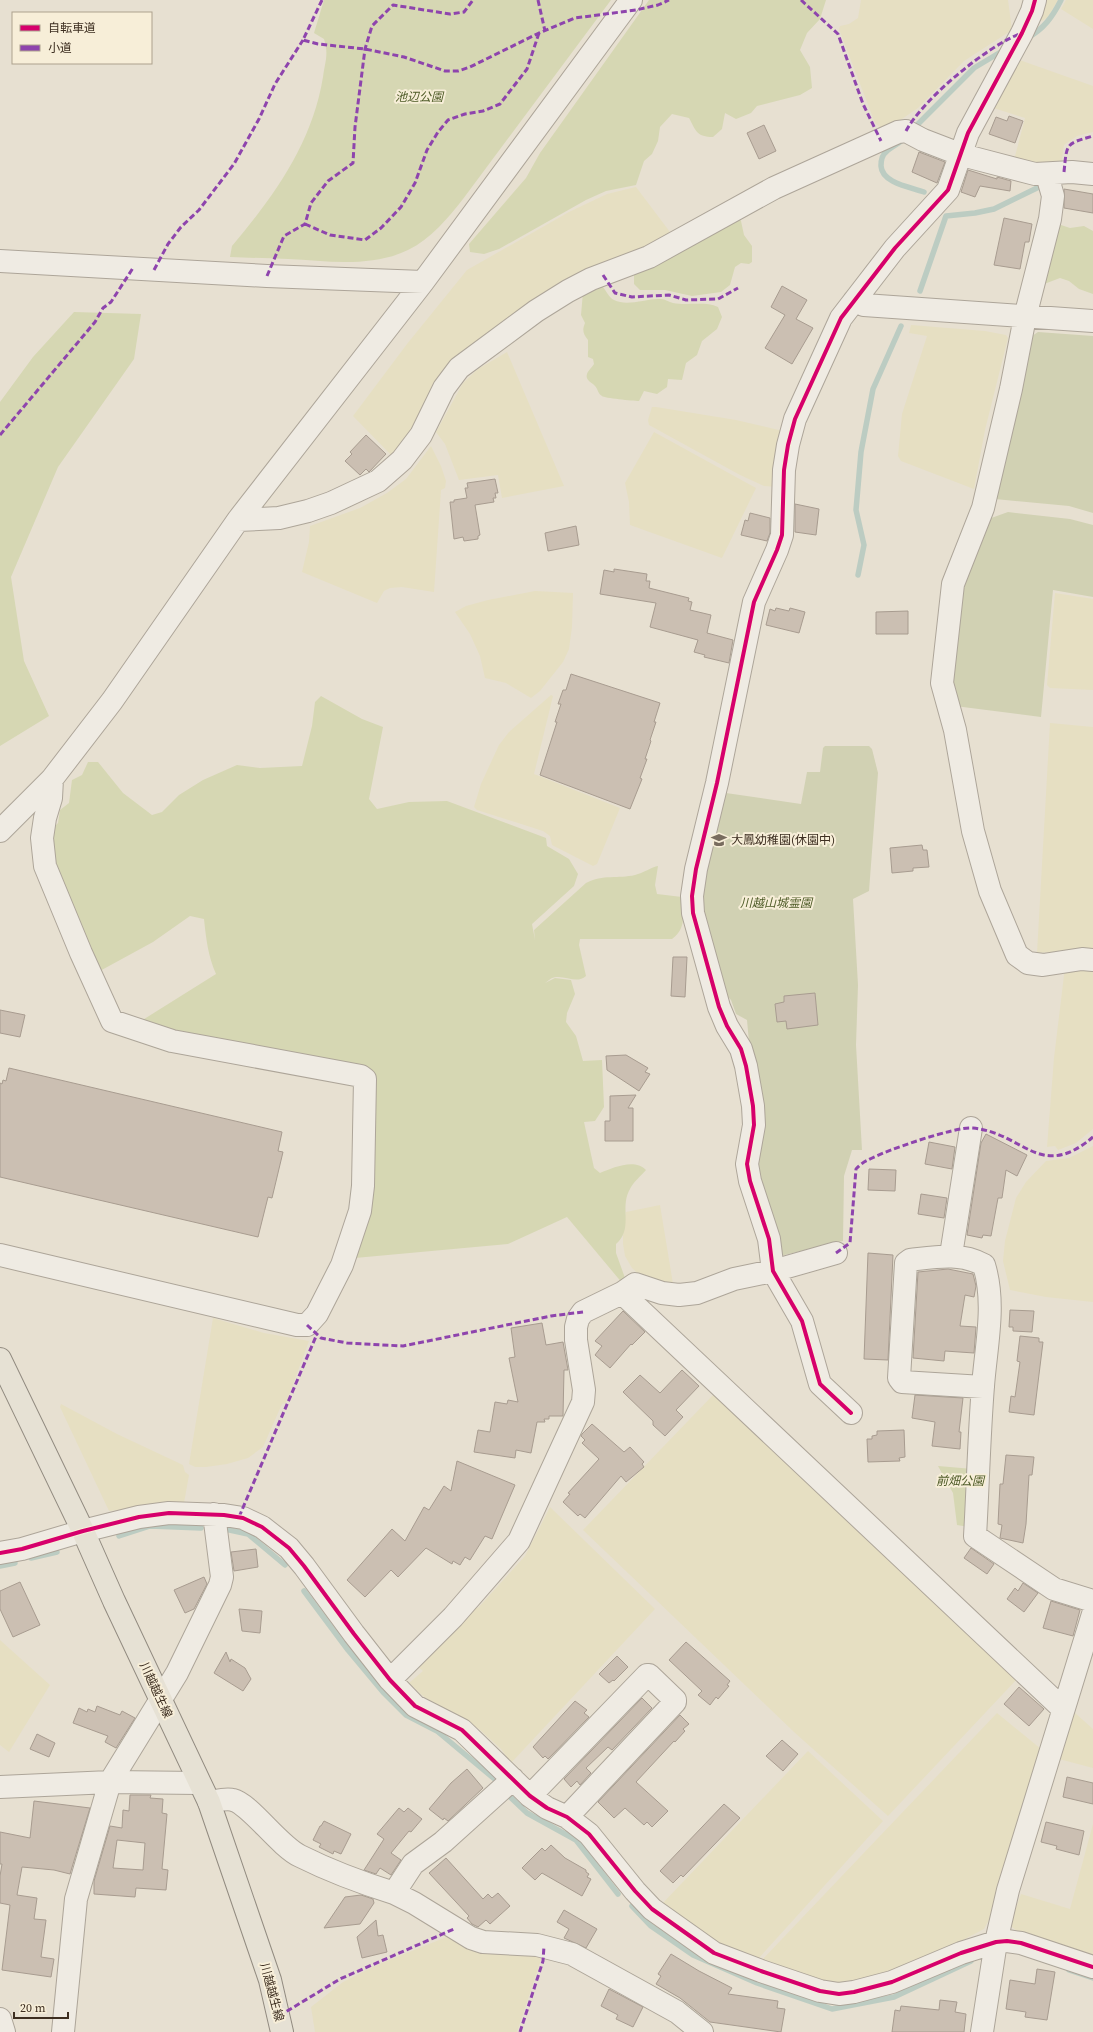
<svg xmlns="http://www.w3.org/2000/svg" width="1093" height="2032" viewBox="0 0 1093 2032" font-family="'Source Serif 4','Noto Sans JP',serif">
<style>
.farmland{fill:#e6dfc2}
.green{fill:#d6d7b3}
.cemetery{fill:#d1d1b3}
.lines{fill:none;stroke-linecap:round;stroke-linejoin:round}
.stream{stroke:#bcccc2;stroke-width:5.5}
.building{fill:#cbbfb2;stroke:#a89c90;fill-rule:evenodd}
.minor-casing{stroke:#ada599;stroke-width:24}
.major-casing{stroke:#928b80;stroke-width:24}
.minor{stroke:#efebe3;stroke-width:22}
.major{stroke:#e6e1d4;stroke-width:22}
.quiet{stroke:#8e44ad;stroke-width:3;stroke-dasharray:6 3;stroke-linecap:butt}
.cycleway-casing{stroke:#f7eed8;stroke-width:6}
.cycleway{stroke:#d6006c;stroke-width:4}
.labels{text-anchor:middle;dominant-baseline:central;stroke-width:4;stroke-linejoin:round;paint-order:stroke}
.park-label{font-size:12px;font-style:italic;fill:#4d5a26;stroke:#f7eed8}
.poi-label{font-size:12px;fill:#3d2e20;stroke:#f7eed8;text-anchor:start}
.street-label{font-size:12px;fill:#3d2e20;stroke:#f7eed8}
</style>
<rect width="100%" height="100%" fill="#e7e0d1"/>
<path class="farmland" d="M861 0H1008L1012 30 964 61 918 108 899 121 881 128 875 123 839 29 840 26 849 24 858 18Z
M1039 0H1058L1048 17 1042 21 1040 20Z
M1066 0H1093V29L1061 9Z
M1014 58 1093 86V132L1077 136 1064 145 1061 165 1013 164 1025 118 987 106Z
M636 187 673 236 501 330 395 459 353 416 407 344 467 270 569 212 607 194Z
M911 325 985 331 1006 335 1008 338 985 430 974 489 901 461 898 456 902 414 927 336 909 333Z
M507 352 564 486 502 498 498 475 459 480 445 444 436 432 463 383 478 369Z
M652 407H656L736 420 787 432 778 487 764 486 740 475 649 425 648 420Z
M654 432 756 488 722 558 630 525 629 502 625 483Z
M431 446 441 466 446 481 445 488 441 490 434 592 402 587 390 588 384 591 377 603 302 572 309 542 310 526 360 508 387 493 406 479Z
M535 591 573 593 572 627 569 649 563 662 540 691 531 698 506 683 485 678 480 656 470 634 455 612 466 606 488 600Z
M1055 593 1093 599V690L1050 688 1047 685Z
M551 695 553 696 534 774 620 808 597 864 593 866 552 845 550 836 543 831 477 810 474 807 481 784 499 745 509 732Z
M1050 723 1093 727V949L1037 953Z
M1065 967 1093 970V1129L1076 1143 1058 1150 1055 1146 1047 1147 1054 1058Z
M1093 1146V1302L1046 1297 1010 1290 1003 1261 1005 1241 1016 1198 1026 1182 1046 1161 1069 1158Z
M660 1205 674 1290 644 1279 632 1268 625 1256 623 1244V1226L626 1212Z
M213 1318 264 1333 309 1341 286 1403 282 1404 263 1447 248 1458 227 1464 206 1467H195L189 1464Z
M715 1393 1019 1677 888 1816 794 1732 583 1530Z
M61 1404 117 1434 183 1465 185 1472 189 1475 184 1503 109 1511 60 1407Z
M550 1507 655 1609 511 1763 501 1749 479 1729 451 1711 437 1706 423 1696 409 1683 423 1671 417 1666 475 1605 478 1608 525 1556Z
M0 1640 50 1685 9 1752 0 1745Z
M1074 1712 1093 1729V1768L1059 1759Z
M997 1713 1041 1749 997 1886 991 1916 984 1929 934 1955 890 1975 841 1985 810 1980 762 1960Z
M808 1751 883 1821 758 1959 732 1950 712 1939 661 1905Z
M1093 1824V1956L1018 1932 1012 1927V1919L1021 1894 1070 1909Z
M449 1936 541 1951V1960L517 2032H315L311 2007 343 1982 377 1965Z"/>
<path class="green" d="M324 0H611L463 199C448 218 431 239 408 250 371 268 327 261 288 259 269 258 250 258 230 257L232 246C274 196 312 144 323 77 325 61 329 55 324 39L314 33Z
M649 0H826L820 19 807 33 800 50 810 67 812 88 800 95 757 106 751 113 736 119 725 113 722 129 713 137C697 137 696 131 689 118L672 114 660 127 658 141 652 154 644 161 636 185 606 191 586 200 499 249 484 254 470 252 469 244 526 178 540 153Z
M737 216 741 221 744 235 752 246V262L749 264 741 263 735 267 730 285 721 292 692 296 665 290H640L634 284V272Z
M1061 225 1070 228 1084 226 1093 231V294L1079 289 1069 281 1060 278 1039 286 1055 226Z
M602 286C606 290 609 298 614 300 628 307 646 298 661 299 665 299 669 302 673 303 687 306 705 301 718 307L722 317 717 329 702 341 697 355 686 363 682 380 668 379 667 387 657 394 644 391 639 401C633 401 604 398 602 396 598 394 598 389 595 386 592 382 585 381 587 374 588 371 592 367 594 364L593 359 588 357V340C583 334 582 330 585 323L581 315 583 292Z
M74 312 141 314 134 359 58 467 11 577 24 661 49 716 0 746V402L33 357Z
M321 696 362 719 383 727 369 799 377 809 409 802 447 801 546 838 547 846 569 859 578 874 574 886 532 924 535 940 534 930 586 883C603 874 618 879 635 875 643 873 652 867 658 866L655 885 657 894 682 897C683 914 687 928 672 939H580L579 945 586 976C577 984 567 976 556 977 552 977 548 981 545 983L555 978 571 980 575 994 567 1013 566 1022 576 1036 583 1061 602 1060 604 1107 595 1121 584 1122 594 1168 600 1173C613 1168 634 1158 646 1170 641 1176 633 1182 630 1189 619 1208 634 1228 616 1244V1253L625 1278 623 1284 567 1217 508 1244 355 1258 372 1071 175 1034 141 1021 216 974C208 956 206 938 204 919L190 916 153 942 98 972 53 865 52 842 55 826 58 823 60 810 69 803 72 780 82 775 88 762H98L123 793 152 815 162 812 179 795 203 780 237 765 260 768 302 766 312 726 315 702Z
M938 1466 973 1469 969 1527 957 1525 953 1493Z"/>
<path class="cemetery" d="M1038 332 1093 336V513L1069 506 995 499 1026 340Z
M1008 512 1070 519 1093 525V597L1053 590 1041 717 955 706 950 679 960 582 983 521Z
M825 746H869L872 749 878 773 869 891 853 899 858 985 856 1045 862 1150H852L844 1176 843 1241 780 1256 755 1177 750 1053 747 1020 736 1014 731 1000 727 996 699 911 719 792 801 804 807 772H820L823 748Z"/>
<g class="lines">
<path class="stream" d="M1027 38C1044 29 1053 16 1061 0
M913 129 974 68 1004 50
M901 141C897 145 890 147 886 152 882 155 881 160 881 166 882 183 910 187 924 192
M920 291 946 216 975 213 994 209 1041 186
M858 575 864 545 856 510 861 452 873 389 901 326
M225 1529 248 1534 285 1565
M119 1536 150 1526 201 1528
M31 1558 57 1552
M0 1566 15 1563
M304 1591 348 1650 383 1692 406 1715 437 1731 497 1781
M509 1796 527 1813 576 1840 618 1894
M632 1906 651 1926 693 1955 757 1983 832 2009 894 1997 971 1961
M1069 1970 1093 1978"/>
</g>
<path class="building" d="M1009 116 1023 121 1015 143 989 134 996 117 1007 121Z
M764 125 776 151 759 159 747 133Z
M919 152 945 162 937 183 912 172Z
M968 170 997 179V177L1011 181 1010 191 980 186 975 197 961 192Z
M1064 189 1093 194V213L1064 208Z
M1004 218 1032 224 1029 242H1025L1020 269 994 265Z
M782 286 807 300 796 319 813 328 792 364 765 348 785 315 771 307Z
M366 435 386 454 369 472 366 469 360 475 345 461 352 454 350 452Z
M495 479 498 493H495L496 498H493L494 502 475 505 480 535 478 536V539L464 541 463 537 454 539 450 502H454V500L467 498 465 488H468L467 483Z
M795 504 819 509 816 535 795 532Z
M750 513 770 518V533L767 541 741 535 745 520 748 521Z
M576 526 579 545 548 551 545 533Z
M614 569 647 574 646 581H650L649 588 689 598 688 601 692 602 690 610 711 615 707 633 733 640 729 663 704 657 705 655 694 652 698 640 650 627 656 603 600 594 604 570 614 572Z
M776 608 789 611 790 608 805 612 799 633 766 625 770 609 775 611Z
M908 611V634H876V612Z
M571 674 660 703 654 722H656L650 740 651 741 645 759H647L640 778 642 779 630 809 540 775 557 722H555L561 704H558L563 690H566Z
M922 845 923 850H927L929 867 913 868V871L892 873 890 848Z
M673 957H687L685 997 671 996Z
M815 993 818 1025 787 1029 786 1021 777 1022 775 1004 784 1002V996Z
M0 1010 25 1015 20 1037 0 1033Z
M626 1055 648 1068 645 1072 650 1074 639 1091 607 1070 606 1056Z
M9 1068 282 1132 278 1151 283 1152 272 1198 268 1197 258 1237 0 1177V1083L2 1084 3 1080 6 1081Z
M636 1095 628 1108H633V1141H605V1121H610V1096Z
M986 1134 1027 1155 1017 1176 1006 1170 1002 1198H998L991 1236 983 1235 982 1238 967 1235 981 1143Z
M929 1142 955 1147 952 1169 925 1164Z
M869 1169 896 1170 895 1191 868 1190Z
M921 1194 947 1198 944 1218 918 1214Z
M868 1253 893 1255 888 1360 864 1359Z
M948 1269 973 1274 976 1286 974 1297 965 1295 960 1326 976 1327 974 1353 945 1351 944 1361 913 1358 918 1272Z
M1010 1310 1034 1311 1032 1332 1013 1331V1327H1009Z
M623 1311 645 1332 632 1345 631 1344 610 1368 595 1355 602 1346 595 1341Z
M542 1323 546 1345 563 1342 568 1370H564L563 1416H549V1419H544L545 1422H537L531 1453 516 1450 515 1458 474 1452 478 1430 490 1432 495 1402 507 1404 508 1400 518 1402 509 1358 515 1357 511 1328Z
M1020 1336 1039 1338V1342H1043L1034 1415 1009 1412 1011 1396 1015 1397 1020 1362 1017 1361Z
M682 1370 699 1386 676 1410 683 1417 665 1436 653 1425V1421L623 1392 640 1375 660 1393Z
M915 1395 963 1398 959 1432H961L960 1449 932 1446 935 1422 912 1418Z
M592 1424 624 1452 630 1447 644 1462 642 1464 644 1467 626 1482 621 1476 585 1518 580 1514 578 1516 563 1502 570 1494 568 1493 599 1459 582 1443 585 1440 581 1436 582 1434Z
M904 1430 905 1457 899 1458 900 1461 868 1462 867 1439H872V1436L877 1435V1431Z
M1006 1455 1034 1457 1032 1475H1029L1026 1524 1023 1543 1000 1538 1002 1525 998 1524 1000 1484H1003Z
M457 1461 515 1485 492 1539 485 1536 470 1560 465 1557 460 1565 453 1561 452 1564 426 1548 398 1577 391 1570 365 1597 347 1580 392 1529 405 1541 424 1507 429 1510 444 1486 451 1491Z
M971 1548 994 1564 987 1574 964 1558Z
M256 1549 258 1567 234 1571 231 1552Z
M204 1577 207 1584 194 1609 185 1613 174 1590Z
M20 1582 40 1625 13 1637 0 1609V1591Z
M1023 1583 1038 1593 1024 1612 1007 1599 1015 1588 1018 1591Z
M1051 1601 1080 1610 1073 1636 1043 1628Z
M239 1609 262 1611 260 1633 242 1631Z
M686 1642 730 1681 727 1685 729 1686 718 1699 716 1697 710 1705 698 1695 702 1691 669 1660Z
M226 1652 230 1662 231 1659 245 1668 251 1679 243 1691 214 1673Z
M617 1656 628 1667 614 1681 613 1680 609 1683 599 1674Z
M1019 1687 1044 1709 1029 1726 1004 1704Z
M642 1698 652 1708 612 1750 608 1747 586 1768 591 1773 580 1785 577 1781 571 1787 564 1779Z
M575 1701 587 1710 584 1713 589 1717 548 1759 545 1756 543 1758 533 1747Z
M97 1706 120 1715 122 1711 135 1718 116 1748 105 1742 108 1736 73 1723 79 1708 87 1712 88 1709 95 1712Z
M680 1715 689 1724 683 1729 685 1731 675 1742 674 1741 636 1782 668 1811 652 1827 647 1822 644 1825 625 1808 614 1818 598 1802Z
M37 1734 55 1743 49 1757 30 1749Z
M782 1740 798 1754 783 1771 766 1756Z
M467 1769 483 1788 448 1821 444 1818 443 1820 429 1809 451 1783Z
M1067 1777 1093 1783V1804L1063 1797Z
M130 1795H151L150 1798 163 1799 162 1813 167 1814 162 1869 168 1870 166 1890 136 1888 135 1897 94 1894V1881L110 1826 122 1828 123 1810 129 1811ZM117 1840 145 1843 143 1870 113 1868Z
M34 1801 90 1808 70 1874 54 1870 22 1867 17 1895 37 1898 34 1919 46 1920 41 1957 54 1959 51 1977 2 1970 10 1905 0 1903V1876L2 1864H0V1832L30 1838Z
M724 1804 740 1818 683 1877 681 1875 673 1883 660 1871Z
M399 1808 404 1812 408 1808 422 1819 411 1832 409 1831 391 1853 401 1860 391 1875 380 1868 376 1874 364 1870 384 1839 377 1834Z
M324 1821 351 1834 341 1854 334 1851 333 1854 319 1847 321 1844 313 1840 320 1826H321Z
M1046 1822 1084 1831 1079 1855 1056 1849 1057 1846 1041 1842Z
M551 1845 565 1858 586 1870V1872L589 1874 587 1877 591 1879 582 1896 542 1873 535 1880 522 1868 542 1848 545 1851Z
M446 1858 483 1899 488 1894 492 1898 498 1893 510 1906 490 1924 486 1920 478 1927 472 1924 467 1918 469 1916 429 1873Z
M361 1895 373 1899 374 1903 360 1924 324 1928 345 1897Z
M564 1910 597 1929 586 1948 564 1938 569 1929 557 1922Z
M376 1920 378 1936 383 1935 387 1952 362 1958 357 1937Z
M671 1954 699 1971 732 1988 728 1994 778 2001 777 2008 785 2009 781 2032 710 2022 680 1998 656 1984 661 1976 658 1974Z
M1037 1969 1055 1972 1047 2020 1025 2017 1026 2012 1006 2009 1010 1980 1035 1984Z
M609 1989 643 2007 633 2027 616 2019 618 2015 601 2006Z
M940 2000 957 2002 955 2012 966 2014 964 2032H892L895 2010 900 2011 901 2006 939 2010Z"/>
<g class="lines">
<defs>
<path id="minor" d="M1047 175 1053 196 1050 219 1025 317 1011 389 983 508 953 584 942 683 955 730 973 831 990 891 1017 955 1028 963 1043 965 1082 959 1093 960
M0 261 267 276 423 282
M854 301 864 305 1093 321
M238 520 279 518 308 511 331 503 378 481 402 460 421 435 444 388 459 368 536 311 568 291 591 279 649 257 774 188 898 132 906 131 923 140 962 155 1035 174 1072 172 1093 174
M0 831 52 779 112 701 238 520 423 282 631 0
M0 1255 297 1325H307L317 1314 342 1265 360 1211 363 1186 365 1079 361 1076 172 1041 112 1021 81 953 45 866 42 838 45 818 51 798 52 779
M951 1255 971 1128
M622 1293 1063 1709
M983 1387 902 1382 899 1378 906 1263 910 1260C936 1257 960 1252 984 1265 996 1304 986 1346 983 1386 979 1436 978 1486 975 1536L1054 1589 1093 1601
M851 1413 820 1384 802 1321 773 1271 769 1239 750 1181 747 1164 754 1125 753 1106 746 1066 741 1049 727 1026 719 1007 693 913 692 896 696 869 717 783 754 602 777 550 782 535 784 470 788 445 795 419 841 318 895 248 948 190 968 133 1022 33 1032 11 1035 0
M0 1553 22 1549 83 1531 139 1517 169 1513 224 1515 243 1518 262 1527 289 1548 304 1566 354 1634 390 1680 415 1706 462 1730 530 1796 547 1808 567 1817 589 1834 635 1891 652 1909 714 1953 761 1971 820 1991 839 1994 854 1992 892 1982 961 1953 996 1942 1007 1941 1021 1943 1093 1967
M390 1680 453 1617 519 1541 583 1402 584 1390 576 1340V1327L578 1319 583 1312 622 1293 635 1284 662 1293 679 1295 697 1293 734 1279 773 1271 836 1253
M0 1787 110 1782 199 1783
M530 1796 647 1675H649L675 1700V1702L567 1817
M209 1802C216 1801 226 1798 233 1800 250 1804 279 1846 300 1856 330 1871 362 1883 394 1893L413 1864 443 1842 513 1779
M394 1893 414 1903 471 1938 483 1942 537 1945 572 1954 677 2012 702 2032
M0 2019 4 2032
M63 2032 76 1899 110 1782 177 1673 220 1585 222 1577 214 1514
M982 2032 996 1942 1008 1890 1093 1614"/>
<path id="major" d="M0 1359 83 1531 114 1601 209 1802 270 1980 282 2032"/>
</defs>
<use href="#minor" class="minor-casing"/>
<use href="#major" class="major-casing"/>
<use href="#minor" class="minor"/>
<use href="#major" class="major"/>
<path class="quiet" d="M322 0 303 40 318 44 365 49 404 57 445 71H458L470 67 539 33 575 18 636 10 658 5 669 0
M538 0 545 31
M801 0 838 34 863 104 881 141
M906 131C923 99 988 45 1022 33
M1064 172C1067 143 1065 144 1093 136
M305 224 330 235 365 240 381 228 401 207 415 183 427 150 438 132 448 120 465 114 483 111 500 104 527 69 539 33
M154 270 168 244 181 227 199 210 234 164 259 119 275 84 303 40
M603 275 615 293 632 297 669 295 686 300 718 299 738 288
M267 276 284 236 305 224 311 203 328 181 353 163 355 127 365 49 372 26 393 5 450 14 464 12 473 0
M0 435 95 322 103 308 111 302 133 268
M836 1253 850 1243 856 1169C859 1166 863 1162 868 1160 884 1151 956 1126 973 1128 1024 1133 1040 1182 1093 1137
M307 1325 321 1338 347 1343 403 1346 551 1316 583 1312
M239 1517 317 1334
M279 2016 340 1979 454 1929
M520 2032 543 1961 544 1946"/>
<defs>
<path id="cycleway" d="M851 1413 820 1384 802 1321 773 1271 769 1239 750 1181 747 1164 754 1125 753 1106 746 1066 741 1049 727 1026 719 1007 693 913 692 896 696 869 717 783 754 602 777 550 782 535 784 470 788 445 795 419 841 318 895 248 948 190 968 133 1022 33 1032 11 1035 0
M0 1553 22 1549 83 1531 139 1517 169 1513 224 1515 243 1518 262 1527 289 1548 304 1566 354 1634 390 1680 415 1706 462 1730 530 1796 547 1808 567 1817 589 1834 635 1891 652 1909 714 1953 761 1971 820 1991 839 1994 854 1992 892 1982 961 1953 996 1942 1007 1941 1021 1943 1093 1967"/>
</defs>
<use href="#cycleway" class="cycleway-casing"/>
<use href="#cycleway" class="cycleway"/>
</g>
<defs>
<symbol id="school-bare" viewBox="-9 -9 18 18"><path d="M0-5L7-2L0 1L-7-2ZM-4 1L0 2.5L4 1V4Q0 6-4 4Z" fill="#786c5e" stroke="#f7eed8" stroke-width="2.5" paint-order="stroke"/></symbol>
</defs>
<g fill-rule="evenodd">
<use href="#school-bare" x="708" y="829" width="22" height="22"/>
</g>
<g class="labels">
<g class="park-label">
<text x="419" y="97">池辺公園</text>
<text x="776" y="903">川越山城霊園</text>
<text x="960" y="1481">前畑公園</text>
</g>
<g class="poi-label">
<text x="731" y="840">大鳳幼稚園(休園中)</text>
</g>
<g class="street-label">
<text transform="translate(156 1690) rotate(65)">川越越生線</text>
<text transform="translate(272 1992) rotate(75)">川越越生線</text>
</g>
</g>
<rect x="12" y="12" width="140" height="52" fill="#f7eed8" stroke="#ada18e"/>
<rect x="20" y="25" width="20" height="6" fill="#d6006c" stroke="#ada18e"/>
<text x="48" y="32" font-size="12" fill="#3d2e20">自転車道</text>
<rect x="20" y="45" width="20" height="6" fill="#8e44ad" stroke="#ada18e"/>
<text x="48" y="52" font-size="12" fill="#3d2e20">小道</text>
<path d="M14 2012v6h54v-6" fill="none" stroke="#3d2e20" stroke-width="2"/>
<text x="20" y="2012" font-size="12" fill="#3d2e20" stroke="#f7eed8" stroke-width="3" paint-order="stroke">20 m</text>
</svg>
